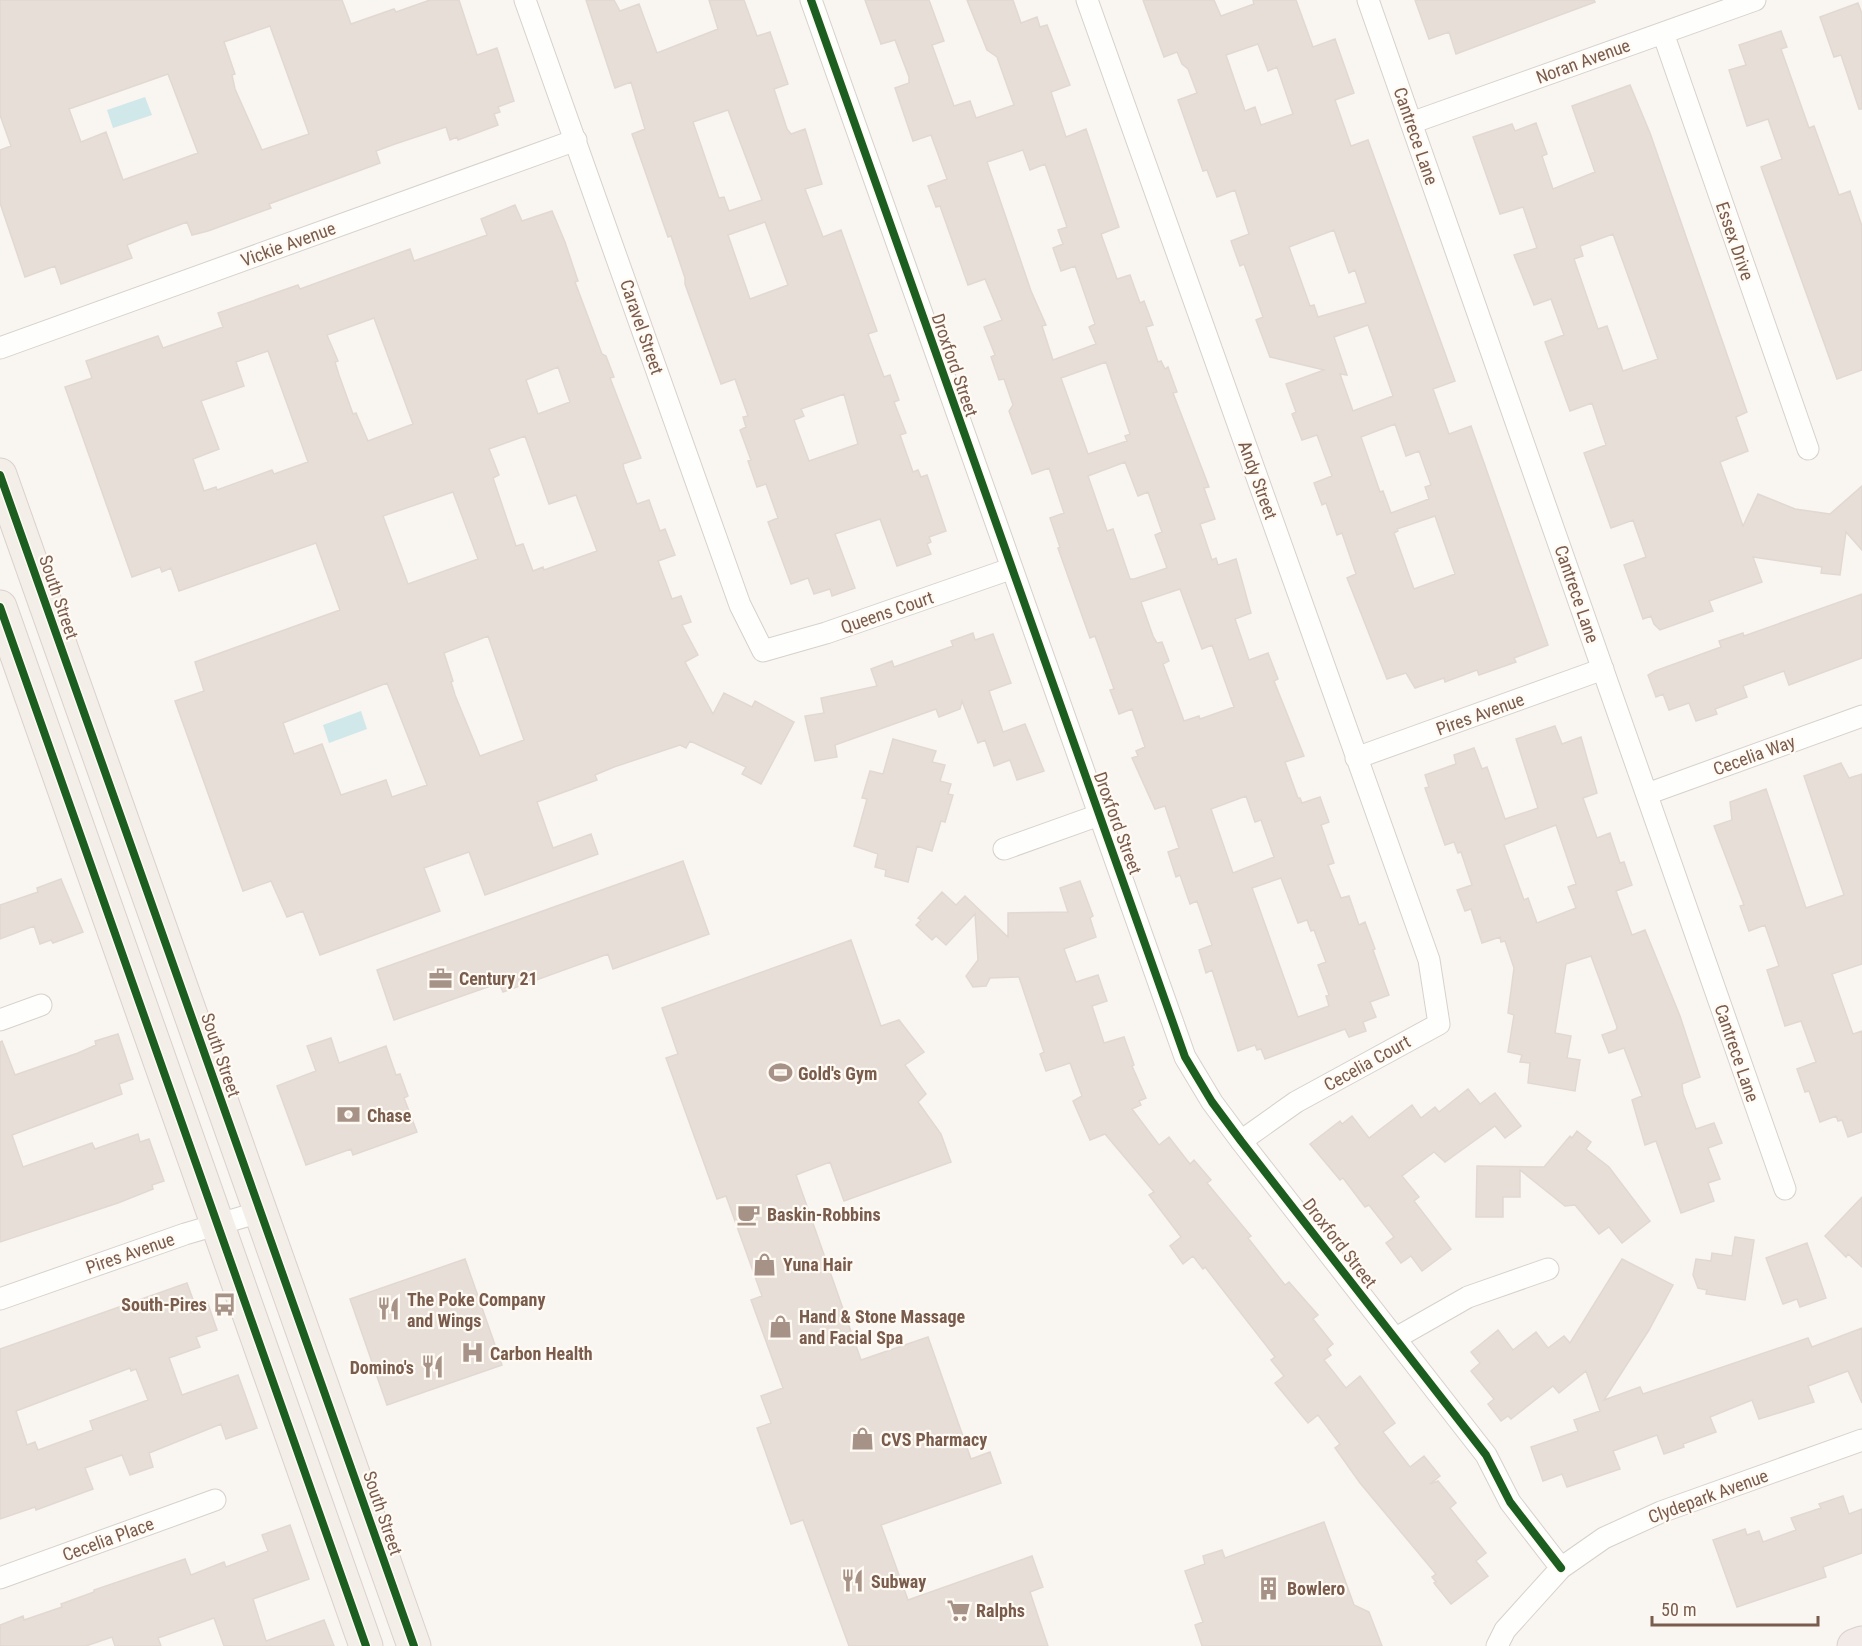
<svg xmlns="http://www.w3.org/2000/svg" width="1862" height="1646" viewBox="0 0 1862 1646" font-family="'Roboto Condensed',sans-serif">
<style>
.water{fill:#d0e8ea}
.building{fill:#e6ded7;stroke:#e2d8d2;stroke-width:1.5;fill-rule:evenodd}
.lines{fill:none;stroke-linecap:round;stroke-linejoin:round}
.street-casing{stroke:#d7d1cb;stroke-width:23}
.primary-casing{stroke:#dad1cc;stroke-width:35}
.highway-casing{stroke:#dad1cc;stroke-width:35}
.street{stroke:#fefefd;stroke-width:21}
.primary{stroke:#f3eee8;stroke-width:33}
.highway{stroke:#f2eae7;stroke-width:33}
.cycleway-casing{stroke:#fffaf3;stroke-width:11}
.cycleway{stroke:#1b5e20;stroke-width:8}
.labels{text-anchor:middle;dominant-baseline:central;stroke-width:4.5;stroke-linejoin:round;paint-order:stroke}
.street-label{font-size:18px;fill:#7a5c4d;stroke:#fffaf3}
.poi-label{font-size:18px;font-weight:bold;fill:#7a5c4d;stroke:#fffaf3;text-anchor:start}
</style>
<rect width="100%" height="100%" fill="#f9f5f0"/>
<path class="water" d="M145 97 152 115 113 128 107 110Z
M361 711 367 729 329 743 323 725Z"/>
<path class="building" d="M0 0H342L351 24 394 9 396 12 430 0H459L477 55 497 48 514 101 498 107 500 112 494 114 498 125 458 140 457 137 450 140 446 127 395 144 376 151 380 163 269 204 271 208 208 231 192 235 187 222 144 238 127 245 132 258 61 284 55 266 25 277 0 203V150L11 146 0 115ZM270 26 309 134 262 150 235 89 232 75 235 74 224 42ZM168 74 198 153 123 180 106 132 81 142 69 109Z
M586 0H614L620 11 639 4 657 53 718 29 709 0H744L757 36 770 32 788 84 774 89 787 129 791 134 805 129 822 184 805 189 823 237 841 230 877 331 868 334 884 377 890 375 899 400 894 402 906 433 900 435 913 472 918 470 921 477 927 475 946 531 929 537 931 542 927 544 931 554 897 566 880 519 835 534 855 588 832 596 830 589 814 594 808 578 791 584 768 522 778 518 766 484 757 487 748 461 751 460 740 430 746 427 743 417 748 416 735 379 721 384 685 284V278L671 236 668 237 632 134 645 129 631 82 615 88ZM728 110 762 200 729 211 724 197 719 198 693 122ZM765 222 788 285 750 299 728 235ZM844 394 858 444 809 461 794 420 804 416 801 409Z
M865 0H929L944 41 932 45 954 106 970 101 976 118 1014 105 997 57 987 50 967 0H1013L1021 23 1037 17 1040 27 1047 25 1070 85 1051 92 1066 137 1086 129 1119 227 1101 234 1117 279 1130 275 1140 303 1144 301 1153 325 1146 327 1158 362 1161 361 1165 369 1168 367 1177 392 1173 393 1209 487 1204 488 1215 519 1200 524 1212 560 1216 558 1218 565 1236 559 1251 613 1235 619 1249 660 1268 653 1278 679 1274 681 1304 756 1285 762 1298 798H1300L1302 803 1320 797 1329 822 1321 825 1334 863 1328 865 1341 898 1349 896 1359 925 1365 922 1375 949 1373 950 1389 995 1370 1002 1376 1017 1363 1022 1366 1031 1349 1037 1345 1029 1265 1059 1261 1049 1257 1050 1255 1045 1238 1051 1212 970 1206 973 1199 950 1212 945 1197 901 1190 904 1180 875 1176 877 1168 852 1179 848 1165 806 1155 809 1132 758 1138 756 1136 751 1145 747 1132 709 1119 714 1110 690 1114 689 1095 636 1090 638 1058 548 1060 547 1050 518 1064 513 1049 468 1032 474 1009 411 1013 405 1004 379 999 380 991 357 995 355 984 327 1002 320 985 279 968 285 940 206 936 207 928 186 947 179 931 135 913 141 895 88 909 83V77L895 40 881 44ZM1023 150 1030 170 1045 164 1067 227 1058 230 1063 244 1053 248 1061 271 1075 266 1095 324 1089 327 1096 344 1053 360 1042 326 1046 325 1031 291 987 162ZM1106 362 1130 434 1125 436 1127 441 1088 454 1061 378ZM1125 462 1138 496 1148 492 1162 532 1155 535 1167 568 1134 579H1130L1113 529 1107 531 1088 476ZM1180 589 1202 649 1212 645 1234 707 1200 719 1199 716 1184 721 1163 664 1169 661 1162 642 1157 643 1153 636 1141 602ZM1246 796 1255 822 1261 820 1274 857 1233 873 1211 809ZM1281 878 1298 923 1307 920 1311 931 1314 930 1326 962 1318 965 1329 995 1326 996 1329 1006 1298 1017 1252 888Z
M1143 0H1214L1221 16 1254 4 1253 0H1296L1313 47 1335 39 1354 93 1335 100 1351 146 1368 140 1455 381 1433 389 1449 434 1471 426 1548 645 1514 658 1516 662 1479 675 1477 670 1445 682 1444 678 1415 688 1406 673 1387 679 1347 578 1356 574 1342 533 1337 535 1326 503 1322 505 1314 483 1332 476 1317 435 1302 440 1292 414 1296 412 1286 384 1324 370 1270 357 1256 320 1263 317 1244 264 1240 266 1231 241 1249 234 1235 190 1217 197 1207 170 1203 171 1178 100 1197 93 1188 69 1182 64 1177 52 1164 57ZM1258 44 1268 71 1277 67 1293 114 1261 125 1255 107 1245 111 1226 55ZM1334 230 1349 273 1355 270 1366 303 1318 317 1314 305 1310 306 1289 247ZM1368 325 1393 396 1353 411 1340 374 1347 375 1334 337ZM1395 424 1406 456 1419 451 1431 485 1425 487 1429 499 1391 513 1383 491 1380 492 1361 437ZM1435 516 1455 574 1414 589 1394 533 1398 531 1397 529Z
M1415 0H1594L1595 2 1456 54 1449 32 1429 39Z
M1858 3 1862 14V109H1859L1841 55 1834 57 1820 17Z
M1781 31 1787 47 1781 49 1809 128 1814 126 1839 195 1850 191 1862 226V370L1837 379 1761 167 1782 159 1768 119 1747 126 1729 70 1746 65 1739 45Z
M1630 85 1650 133 1747 412 1736 417 1748 451 1720 462 1743 526 1758 494 1795 509 1830 514 1862 486V550L1846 532 1840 575 1821 573 1822 567 1753 557 1762 582 1709 601 1713 611 1660 630 1654 624 1651 616 1643 619 1624 565 1646 557 1633 520 1611 528 1584 453 1606 445 1592 403 1570 411 1545 342 1564 335 1551 299 1534 305 1514 255 1537 248 1523 207 1500 214 1473 137 1512 124 1515 131 1536 123 1547 154 1542 156 1553 189 1595 172 1572 106ZM1613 234 1658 359 1623 371 1607 326 1598 329 1574 259 1583 256 1580 246Z
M515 205 522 221 552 211 565 242 578 281 575 282 602 354 606 356 614 377 610 378 641 458 623 464 624 469 637 504 649 500 660 531 665 529 675 555 658 561 672 599 681 596 691 622 682 625 698 655 685 662 713 714 724 693 752 707 755 701 794 722 761 784 742 774 746 767 690 741 686 748 680 745 614 767 595 775 597 780 537 802 553 848 591 834 598 854 485 895 469 852 424 868 440 911 320 955 303 911 287 917 271 881 243 891 175 701 204 691 195 662 340 610 316 543 179 591 171 568 162 572 160 567 132 577 65 387 92 378 86 361 158 336 163 348 223 327 218 313 298 285 300 289 410 249 414 261 487 235 481 219ZM374 318 413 424 368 441 356 413 353 414 339 375 335 362 338 361 327 335ZM268 351 308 462 274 474 272 470 217 490 216 487 204 491 193 459 219 449 201 401 244 386 236 362ZM558 367 570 402 538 414 526 380ZM525 436 549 504 576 495 597 551 544 570 543 567 533 571 523 544 516 546 493 478 499 475 489 449ZM453 492 478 559 408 584 383 516ZM488 636 524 740 480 756 455 695 451 682 453 681 444 653ZM387 683 427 785 392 797 386 780 341 795 322 744 294 754 283 723Z
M1862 594V658L1789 685 1784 671 1743 686 1747 697 1715 709 1717 714 1696 721 1689 703 1669 710 1663 694 1656 697 1648 675 1655 671 1721 647 1719 641 1743 633 1744 636Z
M973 633 975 640 993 634 1011 683 989 691 1003 732 1025 724 1044 771 1017 780 1010 760 994 766 985 740 978 743 962 701 960 709 939 717 936 709 835 745 837 757 815 761 805 716 824 713 821 698 877 686 871 669 892 661 894 667 953 646 951 641Z
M1555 726 1562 744 1581 737 1597 793 1583 798 1597 838 1610 833 1620 863 1624 862 1632 885 1616 891 1632 935 1645 930 1680 1016 1700 1077 1682 1084 1683 1093 1696 1129 1714 1123 1722 1143 1708 1148 1720 1179 1708 1183 1714 1201 1681 1213 1656 1141 1645 1145 1632 1100 1642 1096 1624 1048 1609 1053 1602 1035 1616 1030 1617 1027 1591 956 1566 964 1555 1033 1571 1036 1567 1058 1580 1060 1575 1091 1528 1083 1530 1063 1520 1062 1522 1055 1508 1052 1514 1015 1508 1013 1514 968 1505 941 1501 942 1500 937 1482 943 1471 909 1465 911 1457 890 1472 885 1461 852 1458 853 1454 842 1445 845 1425 788 1429 787 1425 775 1456 764 1454 755 1474 748 1482 769 1487 767 1505 819 1538 808 1516 739ZM1556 825 1576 884 1568 887 1576 908 1537 923 1528 898 1524 900 1504 845Z
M893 739 936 751 932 762 945 765 940 781 951 784 948 794 953 795 945 822 941 821 932 851 917 846 908 882 885 876 886 870 875 867 878 854 854 846 867 799 862 798 870 771 883 774Z
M1841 763 1849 778 1862 774V964L1832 974 1853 1034 1862 1031V1132L1848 1137 1842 1120 1838 1121 1836 1116 1820 1122 1809 1091 1805 1092 1797 1069 1816 1062 1801 1021 1785 1026 1767 970 1779 966 1765 925 1749 931 1740 906 1744 905 1714 826 1732 820 1730 802 1766 789 1806 908 1844 895 1804 776Z
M683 861 709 934 613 969 608 954 503 992 499 983 394 1020 377 970Z
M61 879 83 932 53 943 51 940 40 944 34 926 0 939V905L38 892 37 888Z
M1080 881 1093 916 1090 918 1096 937 1064 949 1076 982 1098 975 1107 1001 1092 1006 1104 1043 1124 1037 1134 1065 1132 1066 1146 1098 1139 1101 1141 1105 1132 1109 1159 1145 1169 1137 1190 1164 1194 1160 1211 1180 1207 1183 1251 1236 1248 1238 1285 1285 1289 1282 1318 1315 1313 1319 1333 1344 1327 1349 1331 1355 1324 1360 1346 1388 1360 1376 1395 1423 1383 1432 1410 1467 1424 1456 1440 1476 1430 1484 1438 1481 1456 1503 1450 1508 1486 1553 1476 1561 1488 1576 1451 1604 1434 1583 1436 1582 1432 1577 1436 1574 1360 1483 1335 1448 1340 1444 1318 1415 1308 1423 1275 1383 1284 1376 1271 1360 1275 1357 1205 1267 1203 1269 1193 1256 1183 1264 1170 1246 1181 1237 1149 1195 1154 1192 1105 1134 1090 1140 1073 1101 1082 1096 1070 1063 1046 1071 1040 1054 1044 1052 1019 977 990 978 986 986 973 987 966 976 978 960 975 914 946 945 936 936 932 940 916 925 921 920 918 918 942 892 956 905 965 896 1008 937V913L1068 912 1060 888Z
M851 940 881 1026 899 1020 924 1052 905 1065 926 1094 918 1102 941 1134 951 1162 844 1201 830 1162 796 1175 861 1360 928 1337 971 1459 990 1452 1001 1483 881 1525 908 1600 1032 1556 1043 1587 1030 1592 1048 1646H849L803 1520 791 1524 757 1428 771 1423 761 1396 783 1388 751 1300 762 1296 726 1196 717 1199 666 1058 678 1054 662 1008Z
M118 1034 133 1079 119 1084 122 1094 12 1135 23 1167 92 1143 95 1149 138 1134 140 1142 149 1139 164 1181 152 1185 153 1189 118 1203 0 1242V1042L2 1041 15 1075 78 1053 96 1045 95 1041Z
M331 1038 339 1063 386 1046 396 1075 400 1074 408 1096 404 1098 417 1132 353 1155 351 1149 306 1165 277 1086 316 1071 307 1046Z
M1468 1089 1480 1104 1495 1093 1521 1126 1505 1138 1495 1126 1445 1162 1434 1152 1402 1176 1419 1197 1414 1201 1451 1249 1422 1271 1411 1256 1401 1263 1386 1243 1394 1237 1369 1205 1365 1207 1343 1178 1340 1180 1310 1144 1340 1121 1342 1124 1352 1116 1369 1138 1412 1105 1421 1118 1435 1107 1439 1112Z
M1577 1131 1591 1142 1586 1149 1609 1167 1650 1221 1622 1243 1609 1227 1599 1234 1575 1205 1565 1206 1520 1170V1197H1503V1217H1476L1477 1166 1544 1167 1570 1136 1572 1138Z
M1862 1197V1267L1848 1254 1846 1257 1825 1236Z
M1735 1237 1754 1240 1745 1300 1706 1294 1707 1290 1698 1288 1693 1275 1696 1259 1711 1261 1712 1253 1732 1256Z
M1807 1243 1826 1298 1800 1307 1797 1299 1783 1304 1766 1258Z
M465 1259 502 1365 387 1405 350 1299Z
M1622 1259 1673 1285 1649 1330 1604 1400 1640 1387 1643 1394 1808 1338 1812 1347 1862 1328V1403L1848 1371 1808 1386 1814 1402 1759 1419 1752 1400 1710 1417 1716 1432 1683 1444 1684 1447 1664 1454 1657 1435 1613 1451 1620 1469 1567 1487 1562 1474 1543 1481 1531 1447 1578 1431 1574 1420 1600 1411 1586 1371 1559 1393 1553 1386 1511 1419 1508 1416 1501 1421 1488 1404 1494 1399 1471 1371 1480 1363 1471 1352 1498 1330 1513 1350 1536 1332 1548 1348 1564 1336 1570 1343Z
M187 1283 195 1305 207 1301 217 1330 196 1337 200 1347 169 1358 182 1395 238 1375 257 1428 226 1439 221 1424 149 1453 153 1467 130 1475 122 1455 85 1468 93 1489 36 1510 35 1507 0 1519V1349ZM130 1368 131 1371 136 1369 148 1400 90 1421 93 1430 38 1450 35 1442 27 1445 16 1411Z
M1843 1496 1849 1514 1862 1509V1553L1823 1567 1826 1577 1737 1607 1713 1540 1745 1529 1747 1535 1759 1531 1763 1542 1796 1530 1791 1518 1821 1508 1819 1504Z
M1324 1522 1354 1605 1369 1612 1382 1646H1202L1195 1625 1203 1622 1185 1571 1205 1564 1203 1556 1222 1550 1225 1558Z
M290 1525 309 1579 253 1599 266 1641 324 1620 334 1646H224L214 1618 158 1638 161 1646H115L112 1637 86 1646H0V1625L23 1616 24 1620 62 1607 61 1604 94 1592V1590L185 1559 191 1575 224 1562 226 1567 268 1551 262 1535Z"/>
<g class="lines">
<defs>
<path id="street" d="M525 0 740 605 763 651 826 633 1010 569
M811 0 1185 1057 1212 1102 1241 1141 1486 1455 1510 1502 1561 1568
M1087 0 1429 960 1439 1024 1296 1102 1241 1141
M1368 0 1785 1189
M1663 33 1808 449
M1411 123 1755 0
M0 348 576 140
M1356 758 1603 669
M1647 794 1862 716
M1004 849 1099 815
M0 1020 41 1005
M0 1299 185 1234 260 1212
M1396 1338 1468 1297 1548 1269
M0 1578 215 1500
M1497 1646 1505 1630 1561 1568 1604 1538 1661 1512 1862 1440"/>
<path id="primary" d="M0 475 414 1646
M0 607 366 1646"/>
<path id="highway" d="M1854 1646 1862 1643"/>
</defs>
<use href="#street" class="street-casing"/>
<use href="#primary" class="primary-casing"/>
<use href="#highway" class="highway-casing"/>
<use href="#street" class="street"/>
<use href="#primary" class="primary"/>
<use href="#highway" class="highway"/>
<defs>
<path id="cycleway" d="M811 0 1185 1057 1212 1102 1241 1141 1486 1455 1510 1502 1561 1568
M0 475 414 1646
M0 607 366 1646"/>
</defs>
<use href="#cycleway" class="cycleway-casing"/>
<use href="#cycleway" class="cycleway"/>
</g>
<defs>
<symbol id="office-bare" viewBox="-9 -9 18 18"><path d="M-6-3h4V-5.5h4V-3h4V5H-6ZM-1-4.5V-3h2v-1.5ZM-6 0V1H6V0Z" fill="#a69286" stroke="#fffaf3" stroke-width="2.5" paint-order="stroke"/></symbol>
<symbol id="stadium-bare" viewBox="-9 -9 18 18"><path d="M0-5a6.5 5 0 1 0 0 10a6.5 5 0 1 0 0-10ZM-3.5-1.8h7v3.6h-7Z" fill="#a69286" stroke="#fffaf3" stroke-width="2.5" paint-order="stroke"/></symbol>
<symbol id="bank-bare" viewBox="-9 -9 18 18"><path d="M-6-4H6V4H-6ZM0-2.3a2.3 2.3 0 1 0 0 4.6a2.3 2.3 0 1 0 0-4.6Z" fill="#a69286" stroke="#fffaf3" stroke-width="2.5" paint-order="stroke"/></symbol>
<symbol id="cafe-bare" viewBox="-9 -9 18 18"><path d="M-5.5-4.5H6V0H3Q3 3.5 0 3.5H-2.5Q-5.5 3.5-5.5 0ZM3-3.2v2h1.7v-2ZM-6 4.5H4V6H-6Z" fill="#a69286" stroke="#fffaf3" stroke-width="2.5" paint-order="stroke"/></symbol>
<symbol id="shop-bare" viewBox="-9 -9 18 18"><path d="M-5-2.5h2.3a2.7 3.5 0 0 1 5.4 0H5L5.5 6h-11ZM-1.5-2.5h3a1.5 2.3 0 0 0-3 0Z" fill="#a69286" stroke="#fffaf3" stroke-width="2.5" paint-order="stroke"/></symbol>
<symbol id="bus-bare" viewBox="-9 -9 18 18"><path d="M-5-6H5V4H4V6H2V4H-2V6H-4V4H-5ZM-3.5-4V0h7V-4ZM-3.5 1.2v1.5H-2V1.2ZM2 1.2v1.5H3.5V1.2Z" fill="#a69286" stroke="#fffaf3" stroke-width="2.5" paint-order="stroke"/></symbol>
<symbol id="restaurant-bare" viewBox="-9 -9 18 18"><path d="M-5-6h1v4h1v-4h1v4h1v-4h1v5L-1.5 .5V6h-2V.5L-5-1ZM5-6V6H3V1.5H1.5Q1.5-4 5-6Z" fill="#a69286" stroke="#fffaf3" stroke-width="2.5" paint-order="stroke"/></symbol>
<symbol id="hospital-bare" viewBox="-9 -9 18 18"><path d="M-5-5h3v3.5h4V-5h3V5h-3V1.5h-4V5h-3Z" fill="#a69286" stroke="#fffaf3" stroke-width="2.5" paint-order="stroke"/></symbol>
<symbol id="building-bare" viewBox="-9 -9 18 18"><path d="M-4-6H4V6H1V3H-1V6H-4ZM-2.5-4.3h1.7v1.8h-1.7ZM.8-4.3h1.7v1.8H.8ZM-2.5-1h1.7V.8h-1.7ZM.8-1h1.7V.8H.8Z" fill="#a69286" stroke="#fffaf3" stroke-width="2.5" paint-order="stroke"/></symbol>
<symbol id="supermarket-bare" viewBox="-9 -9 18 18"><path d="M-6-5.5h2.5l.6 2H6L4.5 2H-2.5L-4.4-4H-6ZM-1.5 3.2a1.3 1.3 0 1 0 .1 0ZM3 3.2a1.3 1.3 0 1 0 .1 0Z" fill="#a69286" stroke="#fffaf3" stroke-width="2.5" paint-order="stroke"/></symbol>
</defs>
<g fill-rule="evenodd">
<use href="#office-bare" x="424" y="962" width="33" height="33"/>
<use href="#stadium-bare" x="764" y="1056" width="33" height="33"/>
<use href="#bank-bare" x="332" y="1098" width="33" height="33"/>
<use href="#cafe-bare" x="732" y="1198" width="33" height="33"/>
<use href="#shop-bare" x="748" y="1248" width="33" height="33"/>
<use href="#bus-bare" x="208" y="1288" width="33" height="33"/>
<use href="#restaurant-bare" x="372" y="1292" width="33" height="33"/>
<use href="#shop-bare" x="764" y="1310" width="33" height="33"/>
<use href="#hospital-bare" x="456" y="1336" width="33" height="33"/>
<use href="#restaurant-bare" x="416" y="1350" width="33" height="33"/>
<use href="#shop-bare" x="846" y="1422" width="33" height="33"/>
<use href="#restaurant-bare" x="836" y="1564" width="33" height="33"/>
<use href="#building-bare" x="1252" y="1572" width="33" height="33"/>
<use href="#supermarket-bare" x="942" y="1594" width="33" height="33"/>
</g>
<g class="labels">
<g class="street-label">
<text transform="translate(1583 61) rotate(-20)">Noran Avenue</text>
<text transform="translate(1416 136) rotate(71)">Cantrece Lane</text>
<text transform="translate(1735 241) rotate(71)">Essex Drive</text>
<text transform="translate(288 244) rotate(-20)">Vickie Avenue</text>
<text transform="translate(642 327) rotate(71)">Caravel Street</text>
<text transform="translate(955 365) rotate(71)">Droxford Street</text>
<text transform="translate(1258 480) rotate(70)">Andy Street</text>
<text transform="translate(1577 594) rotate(71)">Cantrece Lane</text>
<text transform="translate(59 597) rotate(71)">South Street</text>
<text transform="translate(887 612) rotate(-19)">Queens Court</text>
<text transform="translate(1480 714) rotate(-20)">Pires Avenue</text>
<text transform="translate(1754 755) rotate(-20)">Cecelia Way</text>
<text transform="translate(1118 823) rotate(70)">Droxford Street</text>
<text transform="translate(1737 1053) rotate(71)">Cantrece Lane</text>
<text transform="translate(221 1055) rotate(71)">South Street</text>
<text transform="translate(1367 1063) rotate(-29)">Cecelia Court</text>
<text transform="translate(1340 1243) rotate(52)">Droxford Street</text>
<text transform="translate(130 1253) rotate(-19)">Pires Avenue</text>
<text transform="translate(1708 1496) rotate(-20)">Clydepark Avenue</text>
<text transform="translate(383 1513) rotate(71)">South Street</text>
<text transform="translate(108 1539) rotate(-20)">Cecelia Place</text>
</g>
<g class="poi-label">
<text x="459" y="978">Century 21</text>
<text x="798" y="1073">Gold's Gym</text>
<text x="367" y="1115">Chase</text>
<text x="767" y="1214">Baskin-Robbins</text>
<text x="783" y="1264">Yuna Hair</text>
<text x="407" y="1299">The Poke Company<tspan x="407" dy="21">and Wings</tspan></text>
<text x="207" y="1304" text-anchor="end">South-Pires</text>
<text x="799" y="1316">Hand &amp; Stone Massage<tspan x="799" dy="21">and Facial Spa</tspan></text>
<text x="490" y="1353">Carbon Health</text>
<text x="414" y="1367" text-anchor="end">Domino's</text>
<text x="881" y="1439">CVS Pharmacy</text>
<text x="871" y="1581">Subway</text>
<text x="1287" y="1588">Bowlero</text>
<text x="976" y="1610">Ralphs</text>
</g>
</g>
<path d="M1652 1616v9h166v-9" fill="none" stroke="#7a5c4d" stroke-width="3"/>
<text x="1661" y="1616" font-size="18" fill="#7a5c4d" stroke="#fffaf3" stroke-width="4.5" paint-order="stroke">50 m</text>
</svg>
